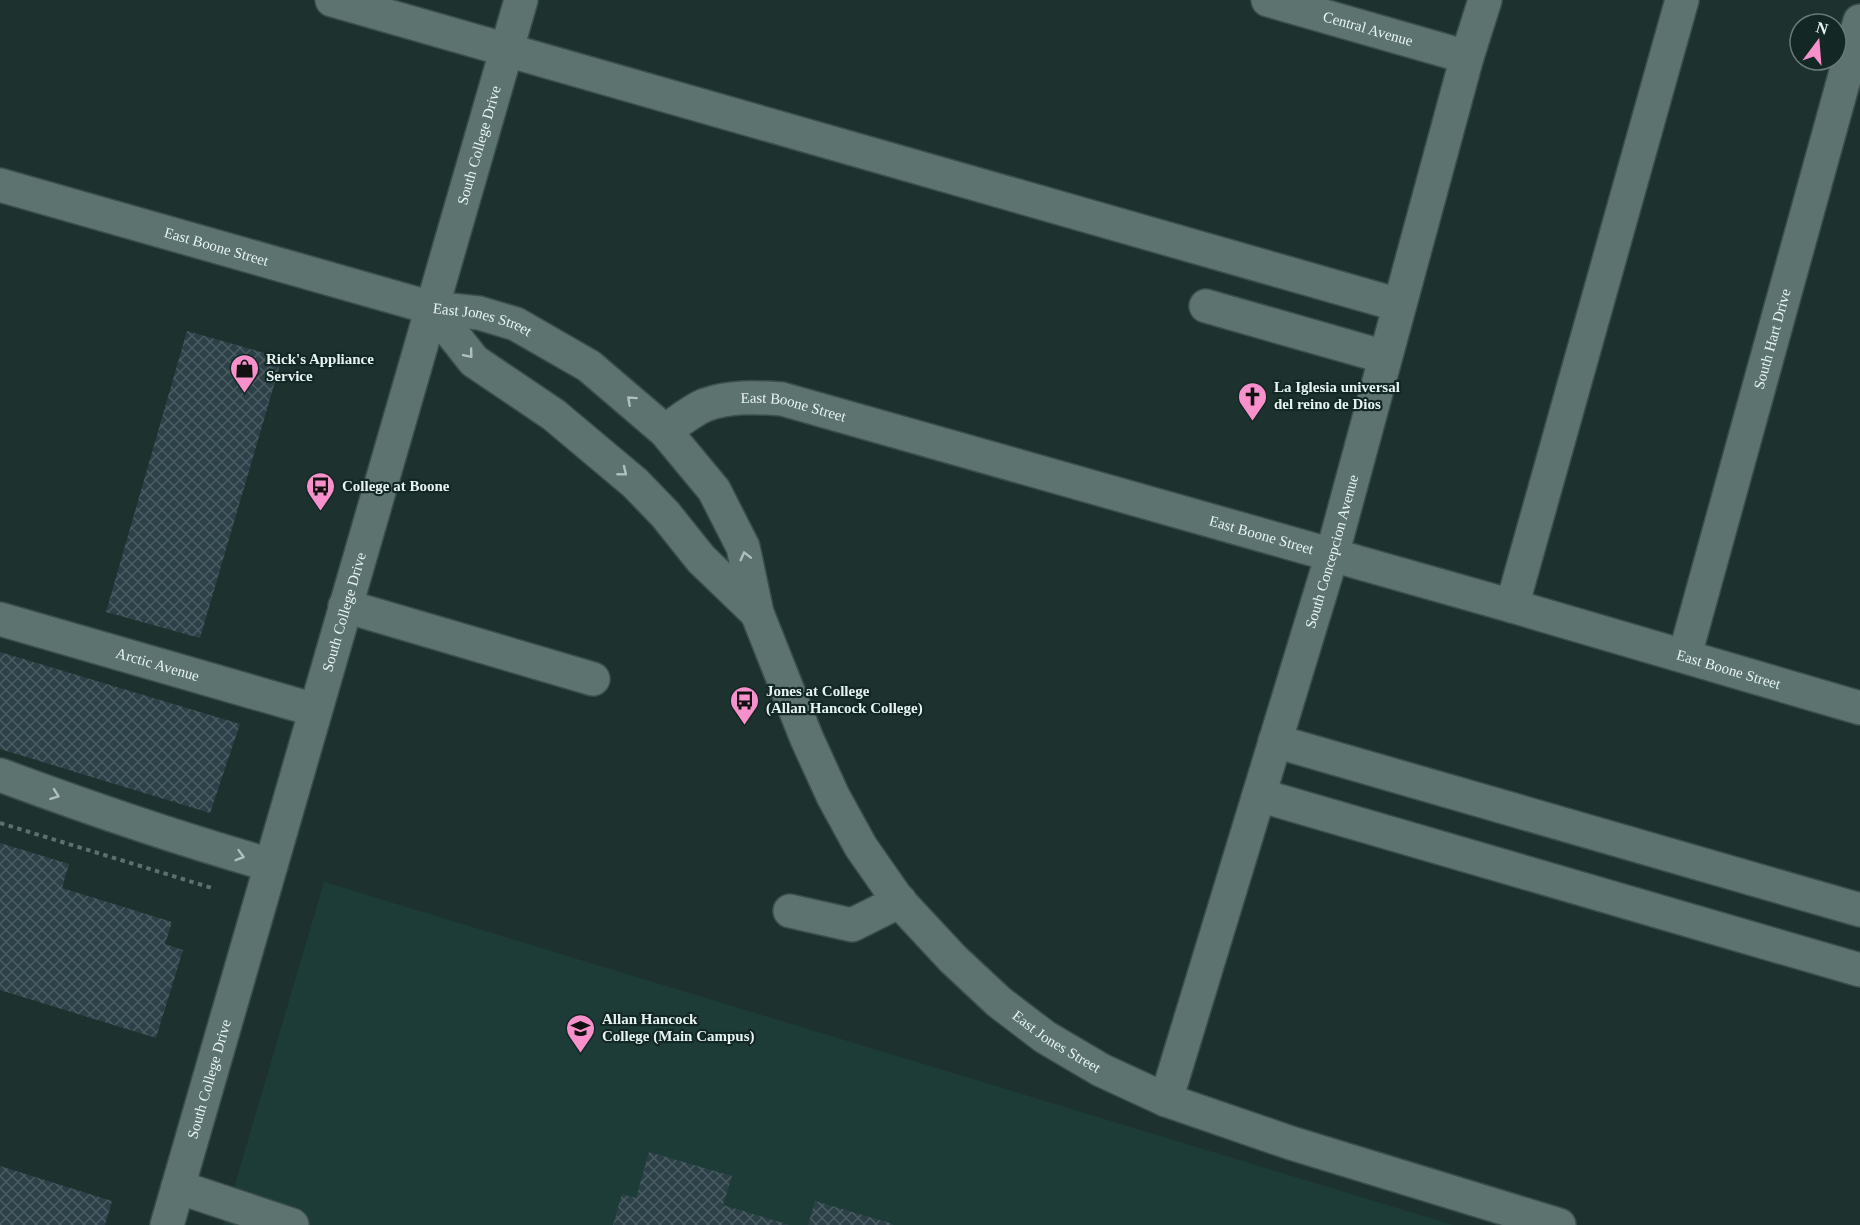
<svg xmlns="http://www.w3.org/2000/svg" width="1860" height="1225" viewBox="0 0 1860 1225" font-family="'Times New Roman',serif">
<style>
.built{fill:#1d3c38}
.building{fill:url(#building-cross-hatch)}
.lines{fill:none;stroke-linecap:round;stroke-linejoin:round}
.minor-casing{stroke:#3b4e4b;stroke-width:36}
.path{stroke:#5e706e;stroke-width:4;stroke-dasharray:4.5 4.5;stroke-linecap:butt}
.minor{stroke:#5c736f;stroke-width:33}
.oneway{stroke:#afc0bd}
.labels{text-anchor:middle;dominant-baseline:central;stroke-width:4.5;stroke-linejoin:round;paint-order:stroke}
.street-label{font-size:15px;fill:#e6f3f1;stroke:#132825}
.poi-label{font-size:15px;font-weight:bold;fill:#e6f3f1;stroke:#132825;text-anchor:start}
</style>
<defs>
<pattern id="building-cross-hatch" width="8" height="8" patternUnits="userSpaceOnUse" patternTransform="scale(1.5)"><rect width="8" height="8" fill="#2c4147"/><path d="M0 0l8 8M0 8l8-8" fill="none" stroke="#4b5d62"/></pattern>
</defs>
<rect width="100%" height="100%" fill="#1d322f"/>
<path class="built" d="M324 882 1453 1225H223Z"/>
<path class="building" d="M187 331 282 358 200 638 106 612Z
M0 652 240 724 210 813 0 749Z
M0 843 69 864 62 888 172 922 165 944 183 950 156 1038 0 990Z
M649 1152 732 1176 723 1205 790 1225H613L622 1194 636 1198Z
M0 1166 112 1201 105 1225H0Z
M815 1201 893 1224V1225H808Z"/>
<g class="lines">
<defs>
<g id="minor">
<path d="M332 0 1399 305"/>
<path id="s1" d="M1268 0 1467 57"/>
<path id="s2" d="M0 185 432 308 479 313 516 324 589 366 665 431 714 490 743 547 757 613 807 739 833 796 861 847 898 900 953 959 999 1002 1045 1037 1101 1070 1166 1100 1291 1143 1559 1225"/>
<path d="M1206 306 1385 357"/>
<path d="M432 308 474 361 554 415 635 483 665 514 701 559 757 613"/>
<path id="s3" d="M665 431C678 422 691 411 705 405 730 396 756 397 782 399L1512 606 1860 708"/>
<path d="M345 606 593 679"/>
<path d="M1512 606 1682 0"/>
<path id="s4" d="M0 619 315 710"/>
<path id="s5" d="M1685 655 1860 21"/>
<path d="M1275 741 1860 910"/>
<path d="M0 775C89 808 179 839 271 865"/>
<path d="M1259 795 1860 970"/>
<path d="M790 911 852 925 900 901"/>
<path id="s6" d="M1166 1100 1332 555 1467 57 1485 0"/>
<path d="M178 1187 292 1225"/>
<path id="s7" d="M167 1225 521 0"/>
</g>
</defs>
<use href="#minor" class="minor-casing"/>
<path class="path" d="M0 823 212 888"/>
<use href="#minor" class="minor"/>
</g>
<defs><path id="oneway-chevron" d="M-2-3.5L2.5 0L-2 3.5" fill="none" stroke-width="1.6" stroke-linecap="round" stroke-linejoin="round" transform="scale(1.5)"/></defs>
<g class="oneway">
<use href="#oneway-chevron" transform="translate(469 354) rotate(50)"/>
<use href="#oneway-chevron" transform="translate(631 400) rotate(-138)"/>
<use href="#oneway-chevron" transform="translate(623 472) rotate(39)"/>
<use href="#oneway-chevron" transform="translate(745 556) rotate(-104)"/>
<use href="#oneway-chevron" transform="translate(55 795) rotate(20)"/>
<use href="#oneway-chevron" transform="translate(240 856) rotate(16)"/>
</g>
<defs>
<symbol id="shop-pin" viewBox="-11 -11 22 30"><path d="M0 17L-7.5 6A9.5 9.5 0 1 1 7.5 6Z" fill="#f890cc" stroke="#132825"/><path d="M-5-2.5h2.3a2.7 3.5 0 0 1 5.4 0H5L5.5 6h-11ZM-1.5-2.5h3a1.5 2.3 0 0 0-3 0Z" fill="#111"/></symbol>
<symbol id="church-pin" viewBox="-11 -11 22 30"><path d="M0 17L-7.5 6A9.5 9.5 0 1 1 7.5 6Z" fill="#f890cc" stroke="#132825"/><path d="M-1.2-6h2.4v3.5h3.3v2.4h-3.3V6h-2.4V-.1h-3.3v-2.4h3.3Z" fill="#111"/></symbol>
<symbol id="bus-pin" viewBox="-11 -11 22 30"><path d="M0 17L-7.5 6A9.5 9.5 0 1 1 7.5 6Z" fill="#f890cc" stroke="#132825"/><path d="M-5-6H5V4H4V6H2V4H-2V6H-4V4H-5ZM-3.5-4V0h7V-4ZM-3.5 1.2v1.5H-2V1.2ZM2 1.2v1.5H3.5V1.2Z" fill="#111"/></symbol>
<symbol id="university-pin" viewBox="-11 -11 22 30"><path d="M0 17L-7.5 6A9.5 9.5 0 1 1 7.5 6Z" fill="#f890cc" stroke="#132825"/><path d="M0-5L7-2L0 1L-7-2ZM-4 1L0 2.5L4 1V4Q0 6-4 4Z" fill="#111"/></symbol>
</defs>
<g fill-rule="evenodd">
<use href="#shop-pin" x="228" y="352" width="33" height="45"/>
<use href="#church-pin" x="1236" y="380" width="33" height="45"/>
<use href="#bus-pin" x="304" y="470" width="33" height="45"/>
<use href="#bus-pin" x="728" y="684" width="33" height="45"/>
<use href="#university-pin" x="564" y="1012" width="33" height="45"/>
</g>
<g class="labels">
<g class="street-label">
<text stroke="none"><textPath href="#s1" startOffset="104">Central Avenue</textPath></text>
<text stroke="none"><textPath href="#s7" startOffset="1124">South College Drive</textPath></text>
<text stroke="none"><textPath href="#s2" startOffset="225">East Boone Street</textPath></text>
<text stroke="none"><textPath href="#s2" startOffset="501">East Jones Street</textPath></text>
<text stroke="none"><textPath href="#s5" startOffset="328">South Hart Drive</textPath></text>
<text stroke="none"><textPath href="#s3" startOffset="138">East Boone Street</textPath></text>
<text stroke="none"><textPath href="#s3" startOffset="624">East Boone Street</textPath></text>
<text stroke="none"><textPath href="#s6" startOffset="573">South Concepcion Avenue</textPath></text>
<text stroke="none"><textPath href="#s7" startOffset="638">South College Drive</textPath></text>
<text stroke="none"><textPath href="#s4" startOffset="164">Arctic Avenue</textPath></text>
<text stroke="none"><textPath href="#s3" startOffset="1110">East Boone Street</textPath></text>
<text stroke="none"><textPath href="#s2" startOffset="1462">East Jones Street</textPath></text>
<text stroke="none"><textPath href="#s7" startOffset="152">South College Drive</textPath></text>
</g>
<g class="poi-label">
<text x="266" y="359">Rick's Appliance<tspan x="266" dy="17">Service</tspan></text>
<text x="1274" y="387">La Iglesia universal<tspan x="1274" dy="17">del reino de Dios</tspan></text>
<text x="342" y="486">College at Boone</text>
<text x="766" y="691">Jones at College<tspan x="766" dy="17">(Allan Hancock College)</tspan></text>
<text x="602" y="1019">Allan Hancock<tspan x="602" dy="17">College (Main Campus)</tspan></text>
</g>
</g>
<g transform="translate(1818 42) rotate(16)"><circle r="28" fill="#132825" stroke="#677977" stroke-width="1.5"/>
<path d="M0-4.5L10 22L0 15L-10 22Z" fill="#f890cc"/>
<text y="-9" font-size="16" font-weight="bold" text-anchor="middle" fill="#e6f3f1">N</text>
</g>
</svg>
